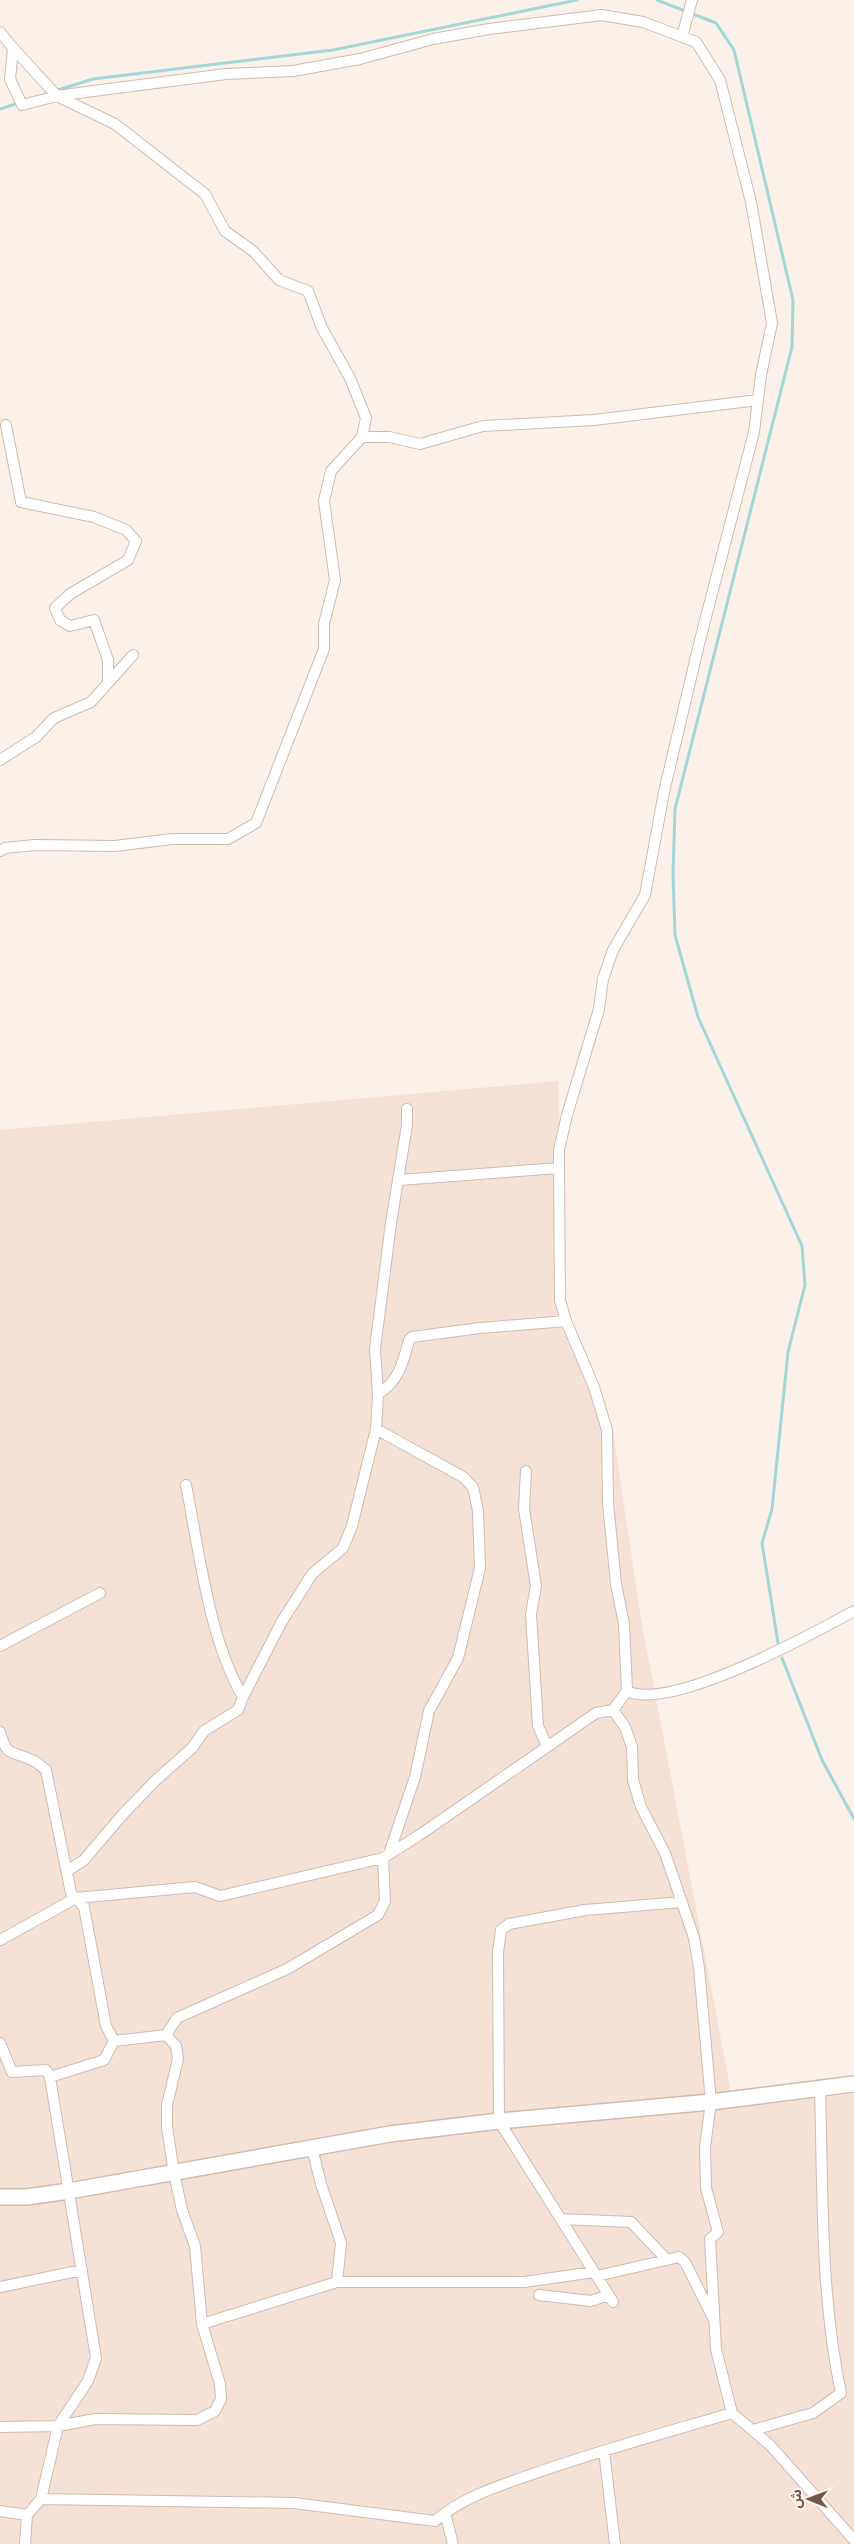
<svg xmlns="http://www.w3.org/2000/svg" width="854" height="2544" viewBox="0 0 854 2544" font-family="'Asap Condensed','Noto Sans Arabic',sans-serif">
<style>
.residential{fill:#f4e2d6}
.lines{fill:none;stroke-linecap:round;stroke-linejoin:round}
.stream{stroke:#a2d7d8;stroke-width:3}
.street-casing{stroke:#d0bab0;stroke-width:12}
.secondary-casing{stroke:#d3b9ae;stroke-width:18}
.street{stroke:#fff;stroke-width:10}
.secondary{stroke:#fff;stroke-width:15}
</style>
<rect width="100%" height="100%" fill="#fcf1e8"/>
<path class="residential" d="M558 1081 566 1321 612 1425 641 1619 734 2108 854 2094V2544H0V1130Z"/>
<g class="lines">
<path class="stream" d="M657 0 716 23 734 50 793 300 792 347 675 809 673 874 675 935 698 1017 802 1246 805 1285 788 1352 772 1509 762 1543 778 1643
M55 91 93 79 333 50 577 0
M0 109 18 103
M782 1658 822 1760 854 1819"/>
<defs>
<path id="street" d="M0 32 13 48 10 79 22 105 57 96 101 90 226 74 293 71 360 59 433 39 489 29 602 15 643 22 696 42 720 80 751 202 772 323 761 375 754 432 699 644 664 792 645 895 613 950 603 979 599 1009 567 1115 559 1150V1168
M682 37 692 0
M6 425 21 502 94 517 126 530 136 541 128 560 70 594 55 608 60 620 70 626 94 620 108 660V681
M362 437H389L420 444 483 426 594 420 758 400
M0 760 36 737 54 718 91 702 133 655
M0 851 5 848 35 845 115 846 172 839H228L256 823 324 649V624L335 580 324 501 331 471 362 437 366 418 350 378 322 328 308 291 279 280 253 251 225 231 205 194 115 124 57 96 13 48
M378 1394C399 1381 403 1363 409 1340L412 1337 480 1328 566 1321
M376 1429 378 1394 375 1349 391 1223 407 1125V1109
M526 1471 524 1509 536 1586 531 1614 538 1726 547 1746
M0 1646 100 1593
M627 1691C671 1712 812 1634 854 1611
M243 1697 281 1623 312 1574 343 1548 352 1526 376 1429 463 1477 473 1487 478 1511 480 1568 458 1658 429 1711 415 1777 390 1851
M0 1732C7 1759 13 1750 34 1761 38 1763 42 1767 46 1770L71 1893 84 1907 106 2026 114 2041 166 2035 176 2046 178 2059 167 2105V2127L174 2173 182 2210 195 2246 202 2324 220 2384 221 2399 215 2411 197 2420 95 2419 58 2426 0 2427
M67 1871 84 1860 124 1813 156 1780 192 1748 204 1731 238 1710 243 1697C209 1640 199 1550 186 1485
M0 1940 76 1898 195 1887 220 1896 383 1858 418 1836 596 1713 613 1710 627 1691 624 1624 616 1584 608 1503 607 1430 594 1387 566 1321 560 1300 559 1168 399 1180
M166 2035 177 2018 287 1969 378 1915 385 1901 383 1858
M0 2043 12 2072 46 2070 50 2077
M561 2219 631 2222 667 2260
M597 2276 679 2257 685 2262 713 2318
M337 2282H524L594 2272
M0 2287 82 2270
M539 2295 591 2301 609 2295
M613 2302 499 2121 498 1952 501 1930 509 1924 585 1910 682 1902
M202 2324 337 2282 341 2243 321 2184 312 2148
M732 2413 770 2445 854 2540
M753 2430 813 2413 841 2393C820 2294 823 2190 820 2089
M604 2451 615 2544
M41 2499 58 2426 88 2381 96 2358 50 2077 104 2060 114 2041
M0 2511 27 2515
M445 2513 453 2544
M25 2544 27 2515 41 2499 294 2503 435 2521C460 2499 495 2487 527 2476 594 2452 664 2433 732 2413L716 2349 710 2239 718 2232 706 2188 705 2147 711 2102 699 1968 694 1938 665 1853 641 1807 633 1780 632 1747 625 1727 613 1710"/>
<path id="secondary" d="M0 2197H26L69 2191 390 2134 499 2121 711 2102 854 2084"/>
</defs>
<use href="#street" class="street-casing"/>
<use href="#secondary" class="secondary-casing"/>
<use href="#street" class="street"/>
<use href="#secondary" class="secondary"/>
</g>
<g transform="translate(809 2499) rotate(271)" stroke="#fff6ee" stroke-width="4" paint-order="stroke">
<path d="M0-4L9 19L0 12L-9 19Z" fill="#76554c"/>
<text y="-8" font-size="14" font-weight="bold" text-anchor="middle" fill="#76554c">ش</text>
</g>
</svg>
